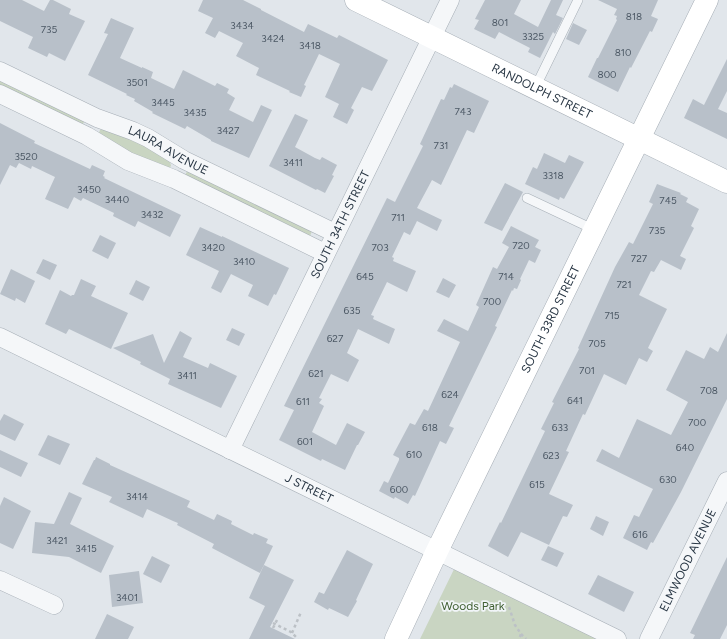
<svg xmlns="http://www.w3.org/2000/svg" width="727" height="639" viewBox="0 0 727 639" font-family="Figtree,sans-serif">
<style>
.green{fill:#c9d5c2}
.building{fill:#b8c0c9}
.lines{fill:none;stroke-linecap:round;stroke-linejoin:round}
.lane-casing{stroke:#a6aeb6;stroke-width:10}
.street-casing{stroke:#a6aeb6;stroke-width:19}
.secondary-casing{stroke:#a6aeb6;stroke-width:23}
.path{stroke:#bcc1c6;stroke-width:2.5;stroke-dasharray:3 3;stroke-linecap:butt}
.lane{stroke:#f5f7f9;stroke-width:9}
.street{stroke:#f5f7f9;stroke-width:18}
.secondary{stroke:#fff;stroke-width:22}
.labels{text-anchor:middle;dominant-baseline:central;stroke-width:3.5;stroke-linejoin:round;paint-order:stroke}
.number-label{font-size:10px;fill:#4c5865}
.street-label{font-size:12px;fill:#283644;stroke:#f1f5f8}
.park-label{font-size:12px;fill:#426134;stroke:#f1f5f8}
</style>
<rect width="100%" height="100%" fill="#e1e6eb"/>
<path class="green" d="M0 77 85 120 83 124 0 87Z
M102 129 132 137 170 161 171 166 169 168 145 163 99 133 100 130Z
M188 170 312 231 310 236 185 175Z
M458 561 617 639H420Z"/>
<path class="building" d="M0 0H22L44 11 50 0H53L71 9 69 14 85 21 65 61 49 53 47 57 28 48 33 37 0 21Z
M203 0H243L261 9V10L304 32 308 24 337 38 339 35 388 60 372 91 362 87 351 108 354 110 347 124 333 117 339 104 325 97 340 64 319 54 304 85 306 86 301 97 289 92 290 91 256 75 259 68 236 56 243 43 219 31 215 38 205 33 213 18 198 11Z
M485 0H521L514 14 538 27 551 0H563L556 15 563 18 555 34 553 32 540 58 528 52 530 48 499 32 495 39 474 29 479 20 475 19Z
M598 0H658L651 16 658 19 652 32 650 31 631 68 630 67 618 92 588 77 597 58H598L617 20 616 19 617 16 614 15 617 9Z
M111 18 134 28 120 58 142 68V67L153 72 151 78 174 89 183 70 215 86 217 83 229 89 227 93 235 98 229 110 253 122 261 105 272 110 249 158 211 141V140L187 126 185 129 152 113 153 112 134 101 135 99 126 95 127 94 88 75 108 34 104 33Z
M573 23 587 30 579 45 566 39Z
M727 59V91L718 109 727 113V139L684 118 693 99 704 105Z
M454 84 489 101 474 133 467 130 441 185 432 180 417 208 442 220 437 231 417 221 410 235 404 232 392 257 394 258 393 261 416 271 407 292 387 282 371 315 374 316 373 319 395 329 389 344 358 329 347 353 359 360 348 382 331 374 319 398 322 399 319 403 324 406 312 432 336 445 347 423 365 432 358 445H357L345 470 322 459 321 461 279 440 294 410 284 406 387 198 395 202 423 146 420 144 441 99 444 100 450 87 452 88Z
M295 114 308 120 295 147 315 158 320 160 322 157 337 165 332 175 334 176 325 193 317 189 316 190 269 166Z
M0 123 35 141 34 143 90 169 92 165 105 171 103 176 105 177 104 178 181 215 170 237 138 221 135 227 113 216 114 213 83 198 81 201 74 197 68 209 45 199 55 177 32 166 31 169 19 163 16 168 10 165 0 185Z
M544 153 565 163 569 155 584 162 564 199 560 197 559 200 525 184 533 167 537 169Z
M505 183 523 192 502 231 484 223Z
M657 184 681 193 680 194 688 198 686 202 699 209 691 226 694 228 680 256 686 259 681 270 661 260 654 272 651 271 639 295 667 309 648 348 653 351 647 362 639 358 626 385 604 374 585 415 583 414 566 451 569 452 549 494 573 505 567 517 563 516 549 545 521 532 508 557 488 546 500 522 501 523 545 431 541 429 554 403 552 402 579 349 578 348 615 267 629 242 633 244 653 204 649 202Z
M511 226 539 240 535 247 541 250 535 263 529 260 520 279 521 280 517 289 514 288 513 291 512 290 495 326 497 327 449 426 454 428 446 444 440 441 415 496 413 495 408 504 395 497 394 499 379 491 384 481 388 483 399 460V458L393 455 410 423 415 425 424 409 428 411 460 342 437 331 444 319 468 331 479 307 476 305 493 267 497 269 509 247 502 243Z
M200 227 222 237V236L289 268 276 295 274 294 268 306 248 296 253 285 231 274 221 293 211 288 219 271 186 255Z
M100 235 116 243 108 259 92 251Z
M43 259 57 265 50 280 36 273Z
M11 269 35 281 25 303 16 298 15 301 0 294Z
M443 278 456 285 449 298 436 292Z
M81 279 96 286 91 296 128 313 111 349 69 329 66 334 45 324 60 290 71 296 72 295H74Z
M136 280 150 287 143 301 129 294Z
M232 328 245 334 239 346 226 340Z
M180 331 192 338 183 357 208 368 210 363 237 376 221 408 168 384 170 379 140 364 141 362 113 348 153 334 164 363Z
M727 333V399L681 492 653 543 651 542 647 550 623 538 634 515 639 517 653 489 596 461 602 449 619 458 637 419 671 435 688 402 666 390 686 350 704 359 710 347 718 352Z
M4 414 24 424 15 441 0 434V421Z
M48 435 70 444 60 465 38 455Z
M0 450 28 463 21 477 0 467Z
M96 457 110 464V465L190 501 187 507 214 520 217 514 232 521 231 524 253 535 254 533 268 539 266 543 273 546 260 573 212 548 214 544 177 525 178 523 173 521 147 509 143 518 109 502 112 497 82 484 94 460H95Z
M69 492 82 498 70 524 114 546 101 573 69 557 32 553 35 522 54 524Z
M4 497 31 511 13 549 0 543V506Z
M596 516 609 522 603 536 590 529Z
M548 546 564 553 557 567 541 560Z
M347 550 373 564 356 600 357 601 348 617 329 608 328 610 314 602 319 592 324 594Z
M152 556 170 565 161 583 143 574Z
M727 557V625L720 639H693L695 635 690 633Z
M264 565 294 580 270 627 295 639H249L265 606 249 598Z
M139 571 143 603 112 607 109 575Z
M598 575 634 592 624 612 588 594Z
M107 614 134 627 128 639H95Z"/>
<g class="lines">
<defs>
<path id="lane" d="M535 88 578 0
M527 198 595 230"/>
<g id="street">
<path id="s1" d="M0 71 97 118 133 131 148 138 184 160 335 233"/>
<path d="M0 94 87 136 128 161 174 179 325 253"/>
<path id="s2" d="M0 337 617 639"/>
<path id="s3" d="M230 450 450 0"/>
<path d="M0 580 54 605"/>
<path id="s4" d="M649 639 727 481"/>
</g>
<g id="secondary">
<path id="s5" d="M356 0 727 182"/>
<path id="s6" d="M396 639 437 551 707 0"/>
</g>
</defs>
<use href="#lane" class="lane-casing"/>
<use href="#street" class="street-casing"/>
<use href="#secondary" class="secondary-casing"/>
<path class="path" d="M509 607 515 625 521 634 519 639
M273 623 291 632 298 639
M273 628 277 620
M292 633 301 612
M521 634 526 639"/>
<use href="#lane" class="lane"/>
<use href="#street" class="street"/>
<use href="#secondary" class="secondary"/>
</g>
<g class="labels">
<g class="number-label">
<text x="634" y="16">818</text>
<text x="500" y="22">801</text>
<text x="242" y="25">3434</text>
<text x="49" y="29">735</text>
<text x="533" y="36">3325</text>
<text x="273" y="38">3424</text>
<text x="310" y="45">3418</text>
<text x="623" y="52">810</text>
<text x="607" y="74">800</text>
<text x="137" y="82">3501</text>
<text x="163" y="102">3445</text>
<text x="463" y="111">743</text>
<text x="195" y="112">3435</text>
<text x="228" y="130">3427</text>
<text x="441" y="145">731</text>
<text x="26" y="156">3520</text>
<text x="293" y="162">3411</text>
<text x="553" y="175">3318</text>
<text x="89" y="189">3450</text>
<text x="117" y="199">3440</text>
<text x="668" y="200">745</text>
<text x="152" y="214">3432</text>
<text x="398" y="217">711</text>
<text x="657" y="230">735</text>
<text x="521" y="245">720</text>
<text x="213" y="247">3420</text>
<text x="380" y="247">703</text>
<text x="639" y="258">727</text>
<text x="244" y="261">3410</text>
<text x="365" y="276">645</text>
<text x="506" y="276">714</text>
<text x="624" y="284">721</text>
<text x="492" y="301">700</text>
<text x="352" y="310">635</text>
<text x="612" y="315">715</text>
<text x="335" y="338">627</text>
<text x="597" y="343">705</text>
<text x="587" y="370">701</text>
<text x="316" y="373">621</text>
<text x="187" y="375">3411</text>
<text x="709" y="390">708</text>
<text x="450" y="394">624</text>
<text x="575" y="400">641</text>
<text x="303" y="401">611</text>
<text x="697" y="422">700</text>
<text x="430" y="427">618</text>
<text x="560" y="427">633</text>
<text x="305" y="441">601</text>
<text x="685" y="447">640</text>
<text x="414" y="454">610</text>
<text x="551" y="455">623</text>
<text x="668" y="479">630</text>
<text x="537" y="484">615</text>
<text x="399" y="489">600</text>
<text x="137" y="496">3414</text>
<text x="640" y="534">616</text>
<text x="57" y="540">3421</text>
<text x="86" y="548">3415</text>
<text x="127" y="597">3401</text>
</g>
<g class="street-label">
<text stroke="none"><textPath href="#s5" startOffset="207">RANDOLPH STREET</textPath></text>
<text stroke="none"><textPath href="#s1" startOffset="186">LAURA AVENUE</textPath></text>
<text stroke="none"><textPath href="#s3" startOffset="251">SOUTH 34TH STREET</textPath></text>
<text stroke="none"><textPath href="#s6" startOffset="355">SOUTH 33RD STREET</textPath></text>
<text stroke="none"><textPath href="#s2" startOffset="344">J STREET</textPath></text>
<text stroke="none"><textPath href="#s4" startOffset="88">ELMWOOD AVENUE</textPath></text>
</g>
<g class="park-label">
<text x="473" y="606">Woods Park</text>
</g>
</g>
</svg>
